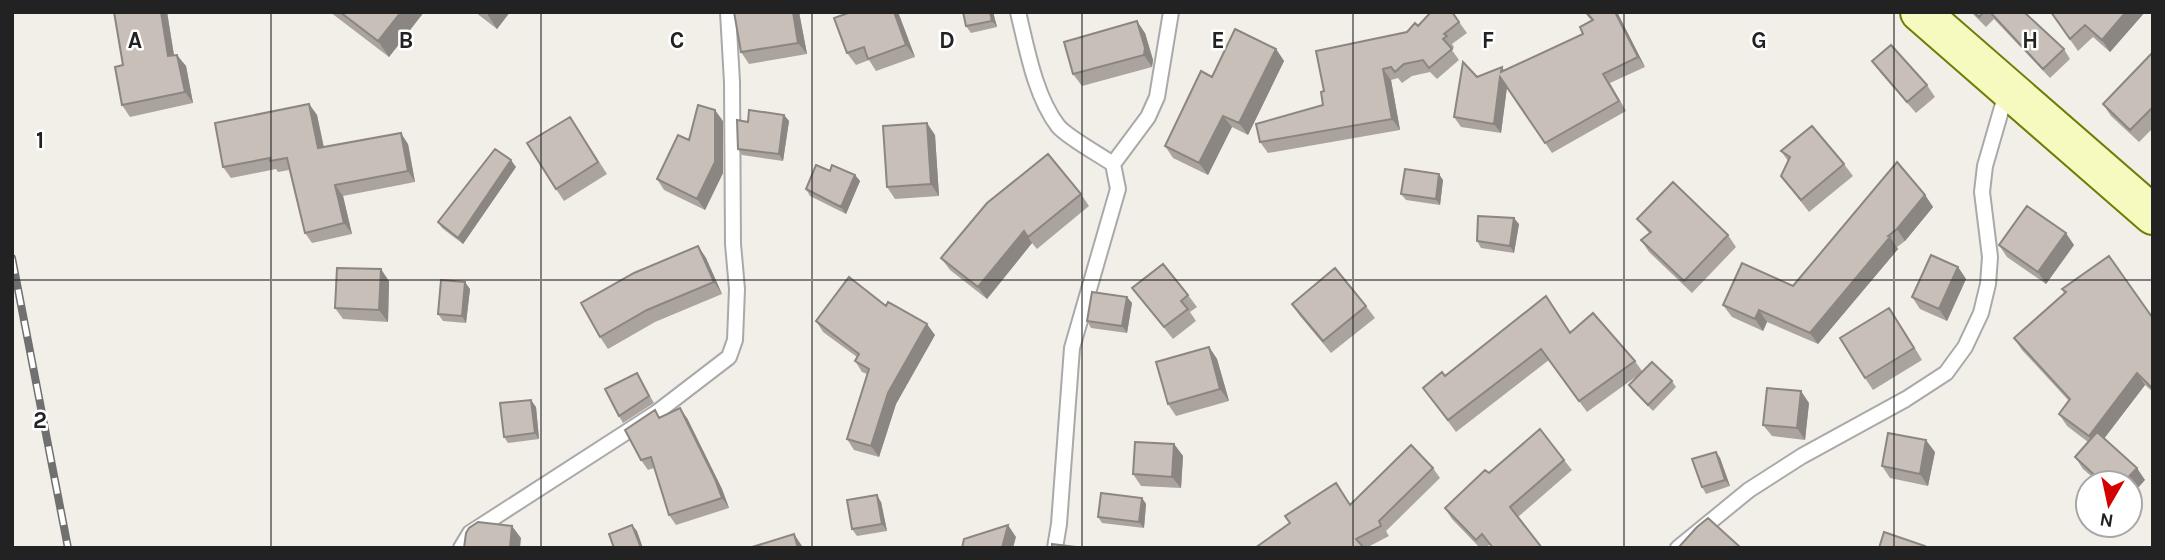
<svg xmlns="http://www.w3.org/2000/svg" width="2165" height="560" viewBox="0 0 2165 560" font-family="Karla,sans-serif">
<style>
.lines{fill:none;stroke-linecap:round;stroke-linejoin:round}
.lane-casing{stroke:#a9a9a9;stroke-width:18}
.secondary-casing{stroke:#707d05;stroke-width:42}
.lane{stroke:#fff;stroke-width:14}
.secondary{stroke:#f7fabf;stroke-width:38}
.rail-casing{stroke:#707070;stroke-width:8}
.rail{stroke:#fff;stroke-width:5;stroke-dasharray:16;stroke-linecap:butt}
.wall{fill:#aba49e}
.shaded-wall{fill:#8b8681}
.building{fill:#c7bfb8;stroke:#8b8681;stroke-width:2}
.grid{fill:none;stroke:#222;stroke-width:2;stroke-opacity:0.55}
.grid-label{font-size:23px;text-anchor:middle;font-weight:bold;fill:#222;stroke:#fff;stroke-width:5;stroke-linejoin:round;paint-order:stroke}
</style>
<rect width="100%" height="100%" fill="#f2efe9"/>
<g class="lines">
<defs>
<path id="lane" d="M1018 12C1027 49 1035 96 1058 126 1067 137 1100 155 1113 164L1118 189 1072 348 1059 524 1055 548
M1113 164 1148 117 1157 97 1171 12
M461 548 470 533 656 413 729 357 735 340 737 289 733 244 732 82 728 12
M1678 548 1749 490 1802 456 1906 399 1946 373 1965 347 1981 313 1988 284 1990 257 1982 192 1985 166 2007 90"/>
<path id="secondary" d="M1920 12 2153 215"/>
</defs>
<use href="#lane" class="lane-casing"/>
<use href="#secondary" class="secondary-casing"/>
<use href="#lane" class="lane"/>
<use href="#secondary" class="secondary"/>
<defs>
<path id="rail" d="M12 258 68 548"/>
</defs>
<use href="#rail" class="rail-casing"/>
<use href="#rail" class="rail"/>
</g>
<path class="wall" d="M114 12H167L174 55 186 66 193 103 130 117 122 105 123 65Z
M330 12H424L389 57Z
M475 12H510L497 29Z
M734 12H799L807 54 749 64 741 52Z
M898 12 915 57 876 71 869 60 856 65 847 53Z
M993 12 997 27 971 33 966 26Z
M1452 12 1467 33 1452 44 1454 47 1452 50 1459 60 1437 79 1430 72 1412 76 1402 83 1398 78 1391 80 1400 130 1268 153 1260 142 1323 105 1324 91 1407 32 1418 26Z
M1584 12H1617L1645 67 1610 83 1626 111 1552 153 1507 87 1501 133 1461 127 1454 117 1477 77 1502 67 1504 70 1583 34 1592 21Z
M1971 12H2024L2064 49 2070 59 2050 78 1994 19 1986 27Z
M2051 12H2145L2110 52 2093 37 2078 51Z
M1145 33 1153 60 1152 67 1082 86 1073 74Z
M1276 49 1284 61 1248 135 1232 127 1208 175 1173 158 1165 146 1212 77Z
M2153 52V128L2139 142 2111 116 2103 104Z
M1872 61 1927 85 1935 97 1916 113 1881 73Z
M309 104 317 115 324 147 408 144 415 182 343 196 352 234 312 243 305 233 289 170 278 172 276 169 231 178 223 167Z
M784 115 789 121 783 161 742 155 738 149 748 122Z
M723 121V173L705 210 664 190 657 179 689 140Z
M578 129 607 174 564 201 556 189Z
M935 135 939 196 895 199 887 187Z
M1781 151 1844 164 1853 176 1809 212 1781 176 1788 161Z
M516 167 463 244 442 228 438 222Z
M830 171 855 175 860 181 846 214 810 196 806 189Z
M1443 180 1440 205 1406 200 1401 194Z
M1081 194 1089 206 1037 249 1032 243 987 299 950 270 941 258Z
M1925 195 1933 207 1905 241 1897 247 1898 249 1818 344 1767 322 1763 331 1732 317 1723 305 1793 286Z
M1637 219 1728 235 1736 247 1692 293 1649 252 1641 240 1649 233Z
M1519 224 1514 253 1481 248 1477 241Z
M1999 245H2074L2046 284 2007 257Z
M698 246 706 258 722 294 655 322 608 349 600 337Z
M1958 267 1966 279 1947 321 1920 309 1912 297Z
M389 281 388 322 343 319 335 308Z
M1132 288 1188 295 1197 307 1190 312 1196 321 1173 339Z
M470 289 466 323 443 321 438 314Z
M2062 289 2152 317 2153 316V392L2145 385 2104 438 2145 480 2130 483H2099L2083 469 2075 457 2088 442 2067 426 2059 414 2069 401 2022 350 2014 338 2064 293Z
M1546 296 1571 333 1635 361 1642 371 1672 381 1676 387 1653 411 1633 391 1629 385 1637 376 1587 412 1549 360 1456 432 1423 388 1445 376Z
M1127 297 1132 303 1127 333 1091 328 1087 321Z
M1292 304 1366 306 1375 318 1331 353 1300 316Z
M886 306 935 335 896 404 879 457 854 450 847 439 867 374 862 372 855 361 857 357 823 332 816 321Z
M1897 320 1922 360 1873 390 1865 378Z
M1209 347 1217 359 1229 401 1176 416 1168 404Z
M641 380 654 403 623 423 619 416Z
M1809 403 1805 440 1772 436 1763 425Z
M536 407 539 439 508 443 504 437Z
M660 417 687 418 722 489 729 508 676 525 669 515 654 468 648 470 641 460Z
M1174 444 1183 456 1181 488 1141 486 1133 474Z
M1716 452 1720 458 1730 486 1706 494 1702 487Z
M1935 452 1928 486 1890 478 1882 466Z
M1564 460 1572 470 1518 517 1542 548H1492L1490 544 1486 548H1480L1452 519 1445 508 1489 473Z
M1433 468 1440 478 1386 531 1389 536 1366 548H1255Z
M1142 498 1146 504 1144 528 1102 523 1098 517Z
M881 502 887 531 857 536 852 529Z"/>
<path class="shaded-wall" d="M161 12H167L176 68 168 56Z
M401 12H424L389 57 378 41Z
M486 12H510L497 29Z
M793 12H799L807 54 798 43Z
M894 12H898L915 57 906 45Z
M990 12H993L997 27 992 21Z
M1615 12H1617L1645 67 1638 57Z
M2126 12H2145L2110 52 2102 40Z
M1137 21 1145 33 1153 60 1152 67 1144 55Z
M1276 49 1284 61 1248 135 1239 123Z
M177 55 186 66 193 103 185 92Z
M1383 69 1391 80 1400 130 1392 119Z
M1500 77 1507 87 1501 133 1494 124Z
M309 104 317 115 326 159 318 148Z
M715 110 723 121V173L705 210 697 199Z
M784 115 789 121 783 161 779 154Z
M1223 116 1232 127 1208 175 1199 163Z
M927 123 935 135 939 196 931 184Z
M401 133 408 144 415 182 408 171Z
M511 160 516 167 463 244 458 238Z
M1439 174 1443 180 1440 205 1436 199Z
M855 175 860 181 846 214 841 207Z
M335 185 343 196 352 234 344 223Z
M1925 195 1933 207 1905 241 1897 229Z
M1514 218 1519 224 1514 253 1510 246Z
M1024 231 1032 243 987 299 978 287Z
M2066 233 2074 245 2046 284 2038 272Z
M1890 237 1898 249 1818 344 1810 333Z
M698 246 706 258 722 294 714 282Z
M1958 267 1966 279 1947 321 1939 309Z
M381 269 389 281 388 322 379 310Z
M465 282 470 289 466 323 462 316Z
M1127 297 1132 303 1127 333 1122 326Z
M1889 308 1897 320 1922 360 1914 348Z
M1759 310 1767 322 1763 331 1755 319Z
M927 324 935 335 896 404 879 457 871 446 888 393Z
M1209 347 1217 359 1229 401 1220 389Z
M2137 373 2145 385 2097 448 2089 436Z
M1801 391 1809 403 1805 440 1797 428Z
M531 400 536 407 539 439 535 433Z
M680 408 687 418 722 489 729 508 722 498Z
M1926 440 1935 452 1928 486 1920 474Z
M1174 444 1183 456 1181 488 1172 477Z
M1716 452 1720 458 1730 486 1725 480Z
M2137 468 2145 480 2130 497V483H2123Z
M877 495 881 502 887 531 882 524Z
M1142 498 1146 504 1144 528 1139 522Z
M632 525 637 531 643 548H641Z
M1008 525 1016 537 1013 548H1002Z
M512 526 521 538 520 548H510Z
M794 534 802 546 803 548H798Z"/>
<path class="building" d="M114 12H161L168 56 177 55 185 92 122 105 115 67 123 65Z
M340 12H401L378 41Z
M734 12H793L798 43 741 52Z
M851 12H894L906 45 868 59 864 47 847 53 834 18Z
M963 12H990L992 21 966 26Z
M1431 12H1452L1459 22 1444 34 1447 36 1443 39 1452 49 1429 68 1423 60 1404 64 1395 72 1391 67 1383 69 1392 119 1260 142 1256 124 1323 105 1321 92 1324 91 1316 51 1407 32 1415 23 1418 26Z
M1586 12H1615L1638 57 1603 74 1619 101 1545 143 1500 77 1494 124 1454 117 1463 62 1477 77 1502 67 1501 72 1583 34 1580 27 1593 20Z
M1974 12H1984L1979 17Z
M1990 12H2024L2064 49 2043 69Z
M2051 12H2126L2102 40 2085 25 2070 39Z
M1137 21 1145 48 1144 55 1073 74 1064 42Z
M1235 29 1276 49 1239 123 1223 116 1199 163 1165 146 1201 71 1212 77Z
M1891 45 1927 85 1907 102 1872 61Z
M2153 52V107L2130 130 2103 104Z
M309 104 318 148 401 133 408 171 335 185 344 223 305 233 287 158 270 161V158L223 167 215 123Z
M698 105 715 110V162L697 199 657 179 678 135 689 140Z
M749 110 784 115 779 154 738 149 737 120 748 122Z
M570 117 598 162 556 189 527 143Z
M927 123 931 184 887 187 883 126Z
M1812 126 1844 164 1801 200 1781 176 1790 157 1781 151Z
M495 149 511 160 458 238 438 222Z
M1048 154 1081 194 1028 237 1024 231 978 287 941 258 987 203Z
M1897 162 1925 195 1897 229 1888 236 1890 237 1810 333 1759 310 1755 319 1723 305 1742 263 1793 286Z
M816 165 830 171 832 165 855 175 841 207 806 189Z
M1405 169 1439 174 1436 199 1401 194Z
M1673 182 1728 235 1684 281 1641 240 1651 232 1637 219Z
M2027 206 2066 233 2038 272 1999 245Z
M1478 216 1514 218 1510 246 1477 241Z
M698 246 714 282 647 310 600 337 581 303 634 273Z
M1931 255 1958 267 1939 309 1912 297Z
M2109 256 2152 317 2153 316V389L2137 373 2089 436 2059 414 2070 399 2014 338 2066 292 2062 289Z
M1163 264 1188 295 1181 301 1188 309 1164 327 1132 288Z
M337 268 381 269 379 310 335 308Z
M1335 268 1366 306 1323 341 1292 304Z
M849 277 886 306 888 302 927 324 888 393 871 446 847 439 869 369 855 361 859 354 816 321Z
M441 280 465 282 462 316 438 314Z
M1092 292 1127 297 1122 326 1087 321Z
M1546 296 1570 333 1593 313 1635 361 1579 401 1541 349 1448 420 1423 388 1442 372 1445 376Z
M1889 308 1914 348 1865 378 1840 338Z
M1209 347 1220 389 1168 404 1156 362Z
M1652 362 1672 381 1648 405 1629 385Z
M637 373 649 396 619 416 605 389Z
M1767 388 1801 391 1797 428 1763 425Z
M531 400 535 433 504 437 500 403Z
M680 408 715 479 722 498 669 515 651 457 641 460 625 430 655 410 659 418Z
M1540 429 1564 460 1510 507 1542 548H1493L1482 534 1476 540 1445 508 1485 470 1489 473Z
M2097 432 2137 468 2123 483H2103L2075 457Z
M1888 433 1926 440 1920 474 1882 466Z
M1135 442 1174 444 1172 477 1133 474Z
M1411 445 1433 468 1379 521 1381 526 1356 539 1364 548H1255L1290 523 1285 516 1336 483 1350 505Z
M1716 452 1725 480 1702 487 1692 459Z
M1101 493 1142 498 1139 522 1098 517Z
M877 495 882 524 852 529 847 500Z
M1708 518 1740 547 1739 548H1678L1697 527Z
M478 522 512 526 510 548H464L466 533 469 528Z
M632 525 641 548H614L609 534Z
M1008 525 1002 548H962L964 539Z
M1884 532 1925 546 1924 548H1879Z
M794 534 798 548H749Z
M1052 544 1084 548H1052Z"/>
<path class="grid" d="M271 12V548M541 12V548M812 12V548M1082 12V548M1353 12V548M1624 12V548M1894 12V548M12 280H2153"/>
<g class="grid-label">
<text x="135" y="48">A</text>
<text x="406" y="48">B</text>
<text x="677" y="48">C</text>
<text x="947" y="48">D</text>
<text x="1218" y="48">E</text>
<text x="1488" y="48">F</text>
<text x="1759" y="48">G</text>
<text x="2030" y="48">H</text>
<text x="40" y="148">1</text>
<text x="40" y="428">2</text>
</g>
<rect width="2165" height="560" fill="none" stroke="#222222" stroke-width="28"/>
<g transform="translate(2109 504) rotate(189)"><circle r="33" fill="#ffffff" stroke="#a7a7a7" stroke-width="2"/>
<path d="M0-5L12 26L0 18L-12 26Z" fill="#d40000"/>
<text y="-10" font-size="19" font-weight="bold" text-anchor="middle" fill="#222222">N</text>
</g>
</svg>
